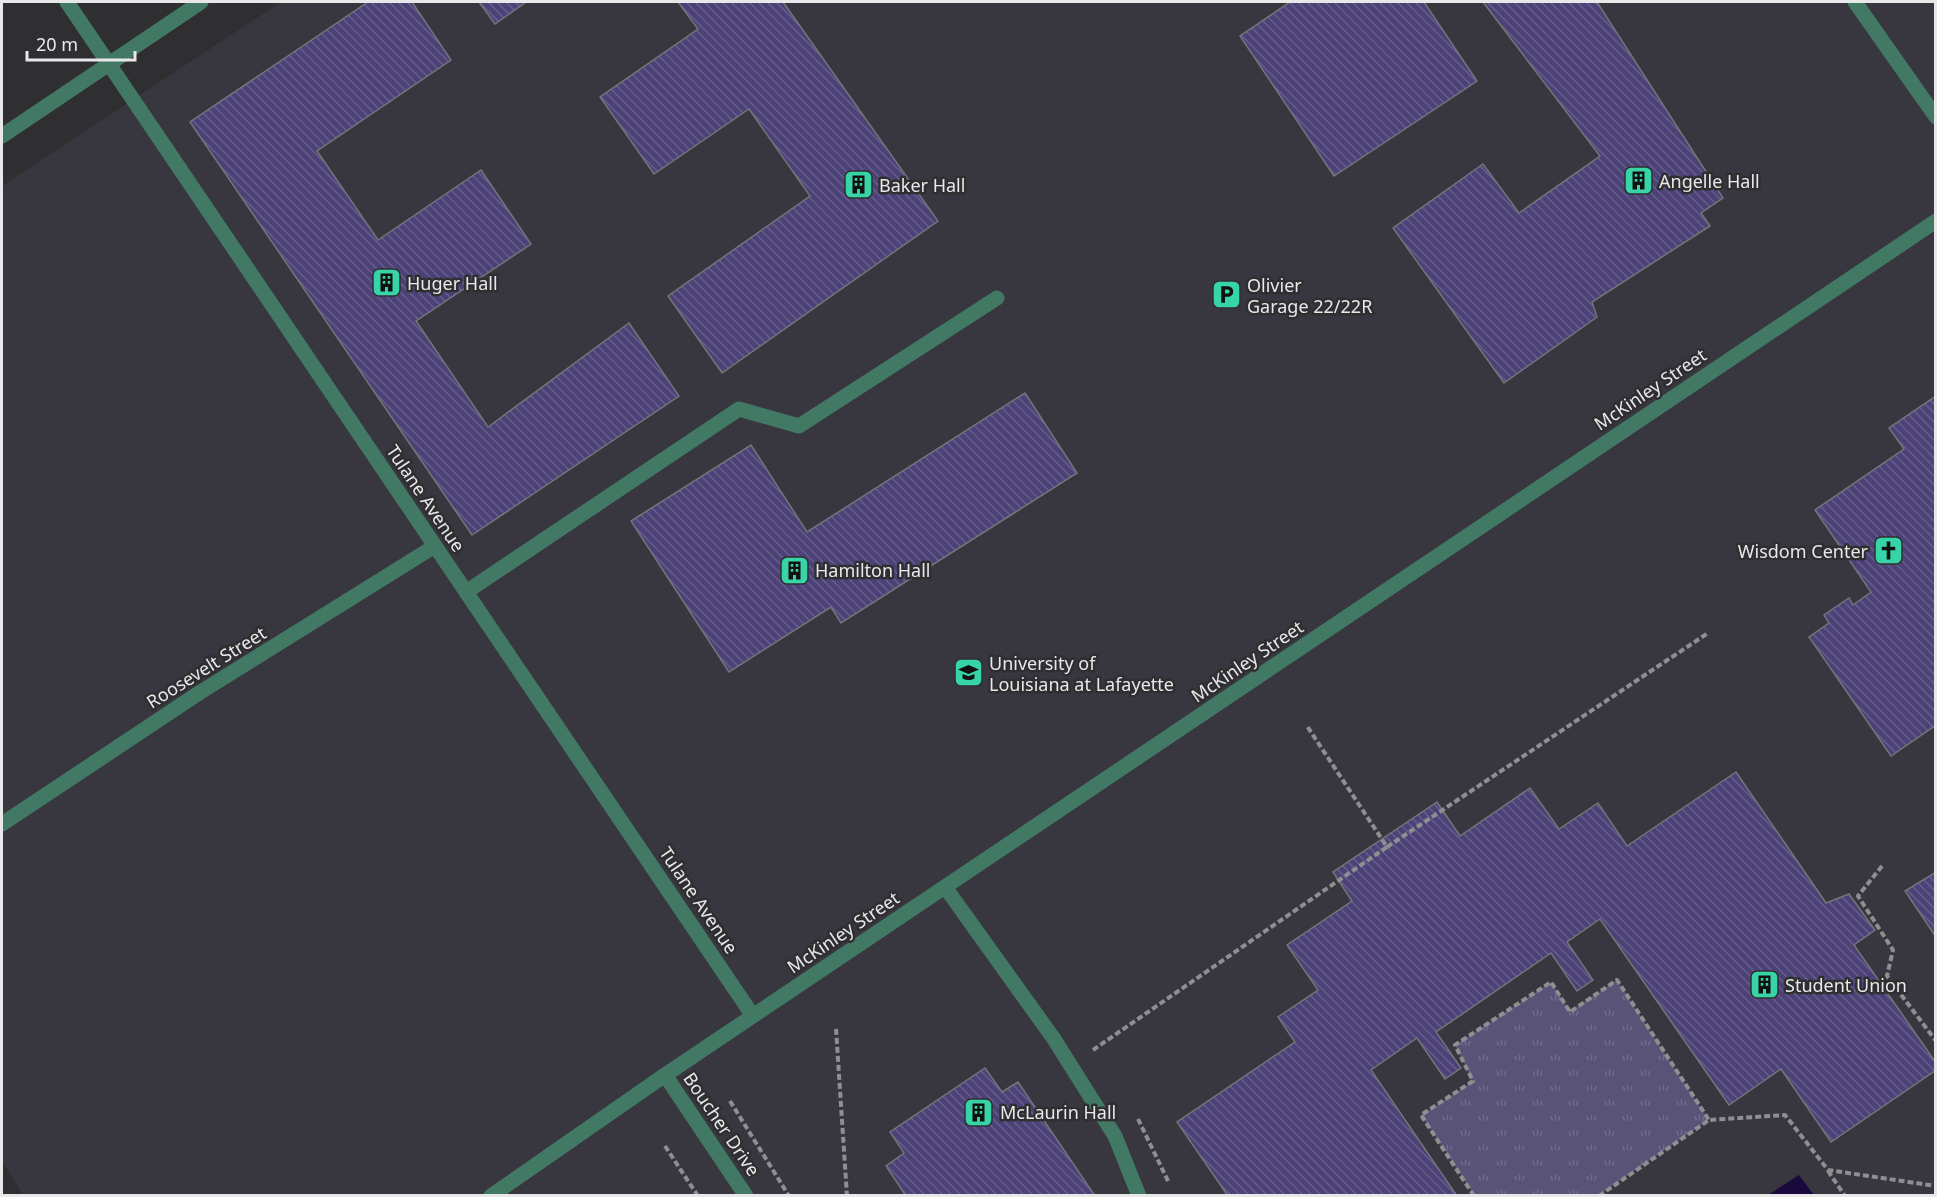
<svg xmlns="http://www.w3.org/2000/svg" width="1937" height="1197" viewBox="0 0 1937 1197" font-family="'Noto Sans',sans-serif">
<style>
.built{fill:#38373f}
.park{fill:url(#park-tufts)}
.water{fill:#1a0a3c}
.building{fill:url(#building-back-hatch);stroke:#757478;stroke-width:1.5}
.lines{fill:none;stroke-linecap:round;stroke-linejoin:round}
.path{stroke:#8f8f91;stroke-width:4;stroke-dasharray:6 3;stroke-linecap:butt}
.minor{stroke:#427965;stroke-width:15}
.labels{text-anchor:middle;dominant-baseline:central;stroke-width:5;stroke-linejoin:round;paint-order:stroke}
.poi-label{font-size:18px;fill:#e8e8ea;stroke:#2f2f32;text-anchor:start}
.street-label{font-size:18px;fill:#e8e8ea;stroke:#2f2f32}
</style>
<defs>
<pattern id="park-tufts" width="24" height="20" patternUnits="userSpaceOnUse" patternTransform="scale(1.5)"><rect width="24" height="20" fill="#585377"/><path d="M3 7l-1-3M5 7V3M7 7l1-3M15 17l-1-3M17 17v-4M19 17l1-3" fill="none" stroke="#706c8a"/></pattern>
<pattern id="building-back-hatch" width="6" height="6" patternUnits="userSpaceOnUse" patternTransform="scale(1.5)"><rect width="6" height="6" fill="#4c4278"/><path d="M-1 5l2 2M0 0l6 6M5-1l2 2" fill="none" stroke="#665d8b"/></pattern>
</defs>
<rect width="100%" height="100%" fill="#2f2f32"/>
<path class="built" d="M281 2H1935V1195L24 1196 2 1161V186Z"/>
<path class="park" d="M1617 980 1709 1120 1599 1195H1474L1421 1115 1473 1081 1455 1045 1551 982 1570 1011Z"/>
<path class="water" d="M1799 1175 1814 1195H1768Z"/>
<path class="building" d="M368 2H412L451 60 317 151 378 240 481 170 531 244 416 321 488 427 629 323 679 396 472 535 190 122Z
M479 2H526L495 24Z
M678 2H783L938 221 722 373 668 296 810 196 749 109 654 174 600 97 698 29Z
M1290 2H1424L1477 81 1334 176 1240 36Z
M1483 2H1597L1723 198 1701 213 1710 226 1592 302 1597 317 1504 383 1393 228 1483 164 1519 213 1600 156Z
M1025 393 1077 473 841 623 831 607 729 672 631 521 751 445 807 532Z
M1936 396V725L1891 756 1809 637 1829 623 1824 615 1849 598 1853 605 1871 592 1815 510 1904 449 1889 428Z
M1736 772 1826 903 1849 894 1875 930 1854 945 1936 1063V1070L1831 1142 1781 1069 1729 1105 1600 919 1567 942 1593 980 1577 991 1551 953 1436 1032 1461 1068 1445 1079 1417 1038 1371 1070 1457 1196H1228L1177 1122 1295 1042 1278 1017 1318 990 1287 945 1352 901 1333 872 1437 802 1460 836 1530 788 1559 829 1598 803 1627 846Z
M1936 872V937L1905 891Z
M985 1068 1002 1092 1018 1082 1095 1196H906L886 1166 904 1153 890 1132Z"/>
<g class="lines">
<path class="path" d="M1387 847 1708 633
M1882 866 1858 896 1893 950 1887 976 1936 1041
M836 1029 847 1196
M1093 1050 1387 847 1307 726
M730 1101 789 1196
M1138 1119 1169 1183
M665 1146 698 1196
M1828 1171 1845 1196
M1474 1196 1421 1115 1473 1081 1455 1045 1551 982 1570 1012 1617 980 1709 1120
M1599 1196 1709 1120 1785 1115 1828 1170 1936 1186"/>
<path class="minor" d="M67 2 753 1016
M1855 2 1936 117
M2 136 201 2
M466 592 739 409 799 426 997 298
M2 824 199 693 435 546
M945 887 1054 1039 1115 1136 1139 1196
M665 1075 746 1196
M491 1196 665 1075 1936 221"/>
</g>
<defs>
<symbol id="building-square" viewBox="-11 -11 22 22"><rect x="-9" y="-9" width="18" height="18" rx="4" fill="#36d4a7" stroke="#2f2f32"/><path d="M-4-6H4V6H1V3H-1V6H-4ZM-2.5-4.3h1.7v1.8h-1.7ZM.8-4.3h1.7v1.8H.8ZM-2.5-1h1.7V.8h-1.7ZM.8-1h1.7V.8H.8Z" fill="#111"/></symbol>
<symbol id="parking-square" viewBox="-11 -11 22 22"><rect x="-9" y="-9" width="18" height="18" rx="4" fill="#36d4a7" stroke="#2f2f32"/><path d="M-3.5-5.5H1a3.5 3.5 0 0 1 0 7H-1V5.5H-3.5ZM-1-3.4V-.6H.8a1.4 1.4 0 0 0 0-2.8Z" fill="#111"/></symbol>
<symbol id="church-square" viewBox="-11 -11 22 22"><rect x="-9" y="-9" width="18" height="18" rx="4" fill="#36d4a7" stroke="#2f2f32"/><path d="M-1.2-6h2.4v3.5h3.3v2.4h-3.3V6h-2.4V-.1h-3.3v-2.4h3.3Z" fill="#111"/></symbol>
<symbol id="university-square" viewBox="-11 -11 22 22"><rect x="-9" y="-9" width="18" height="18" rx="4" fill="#36d4a7" stroke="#2f2f32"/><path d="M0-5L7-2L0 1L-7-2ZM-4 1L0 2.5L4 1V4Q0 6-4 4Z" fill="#111"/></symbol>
</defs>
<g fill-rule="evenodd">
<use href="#building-square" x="1622" y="164" width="33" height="33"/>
<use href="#building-square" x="842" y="168" width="33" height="33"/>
<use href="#building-square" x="370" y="266" width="33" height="33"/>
<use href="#parking-square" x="1210" y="278" width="33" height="33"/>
<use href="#church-square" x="1872" y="534" width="33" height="33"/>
<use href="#building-square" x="778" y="554" width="33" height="33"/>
<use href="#university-square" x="952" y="656" width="33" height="33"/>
<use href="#building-square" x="1748" y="968" width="33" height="33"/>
<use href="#building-square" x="962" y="1096" width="33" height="33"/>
</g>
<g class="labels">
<g class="poi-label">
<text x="1659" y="181">Angelle Hall</text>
<text x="879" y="185">Baker Hall</text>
<text x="407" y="283">Huger Hall</text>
<text x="1247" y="285">Olivier<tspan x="1247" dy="21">Garage 22/22R</tspan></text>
<text x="1868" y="551" text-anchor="end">Wisdom Center</text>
<text x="815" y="570">Hamilton Hall</text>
<text x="989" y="663">University of<tspan x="989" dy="21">Louisiana at Lafayette</tspan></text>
<text x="1785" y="985">Student Union</text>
<text x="1000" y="1112">McLaurin Hall</text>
</g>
<g class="street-label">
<text transform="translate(1650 389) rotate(-34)">McKinley Street</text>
<text transform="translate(426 498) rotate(56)">Tulane Avenue</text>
<text transform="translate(1247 661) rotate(-34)">McKinley Street</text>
<text transform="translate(206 667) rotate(-32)">Roosevelt Street</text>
<text transform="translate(699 900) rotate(56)">Tulane Avenue</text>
<text transform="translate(843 932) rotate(-34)">McKinley Street</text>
<text transform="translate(722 1124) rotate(56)">Boucher Drive</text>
</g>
</g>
<rect width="1937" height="1197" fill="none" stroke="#e8e8ea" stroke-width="6"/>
<path d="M27 51v9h108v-9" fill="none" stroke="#e8e8ea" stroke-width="3"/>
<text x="36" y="51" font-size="18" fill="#e8e8ea" stroke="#2f2f32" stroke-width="4.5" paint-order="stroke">20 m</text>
</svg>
